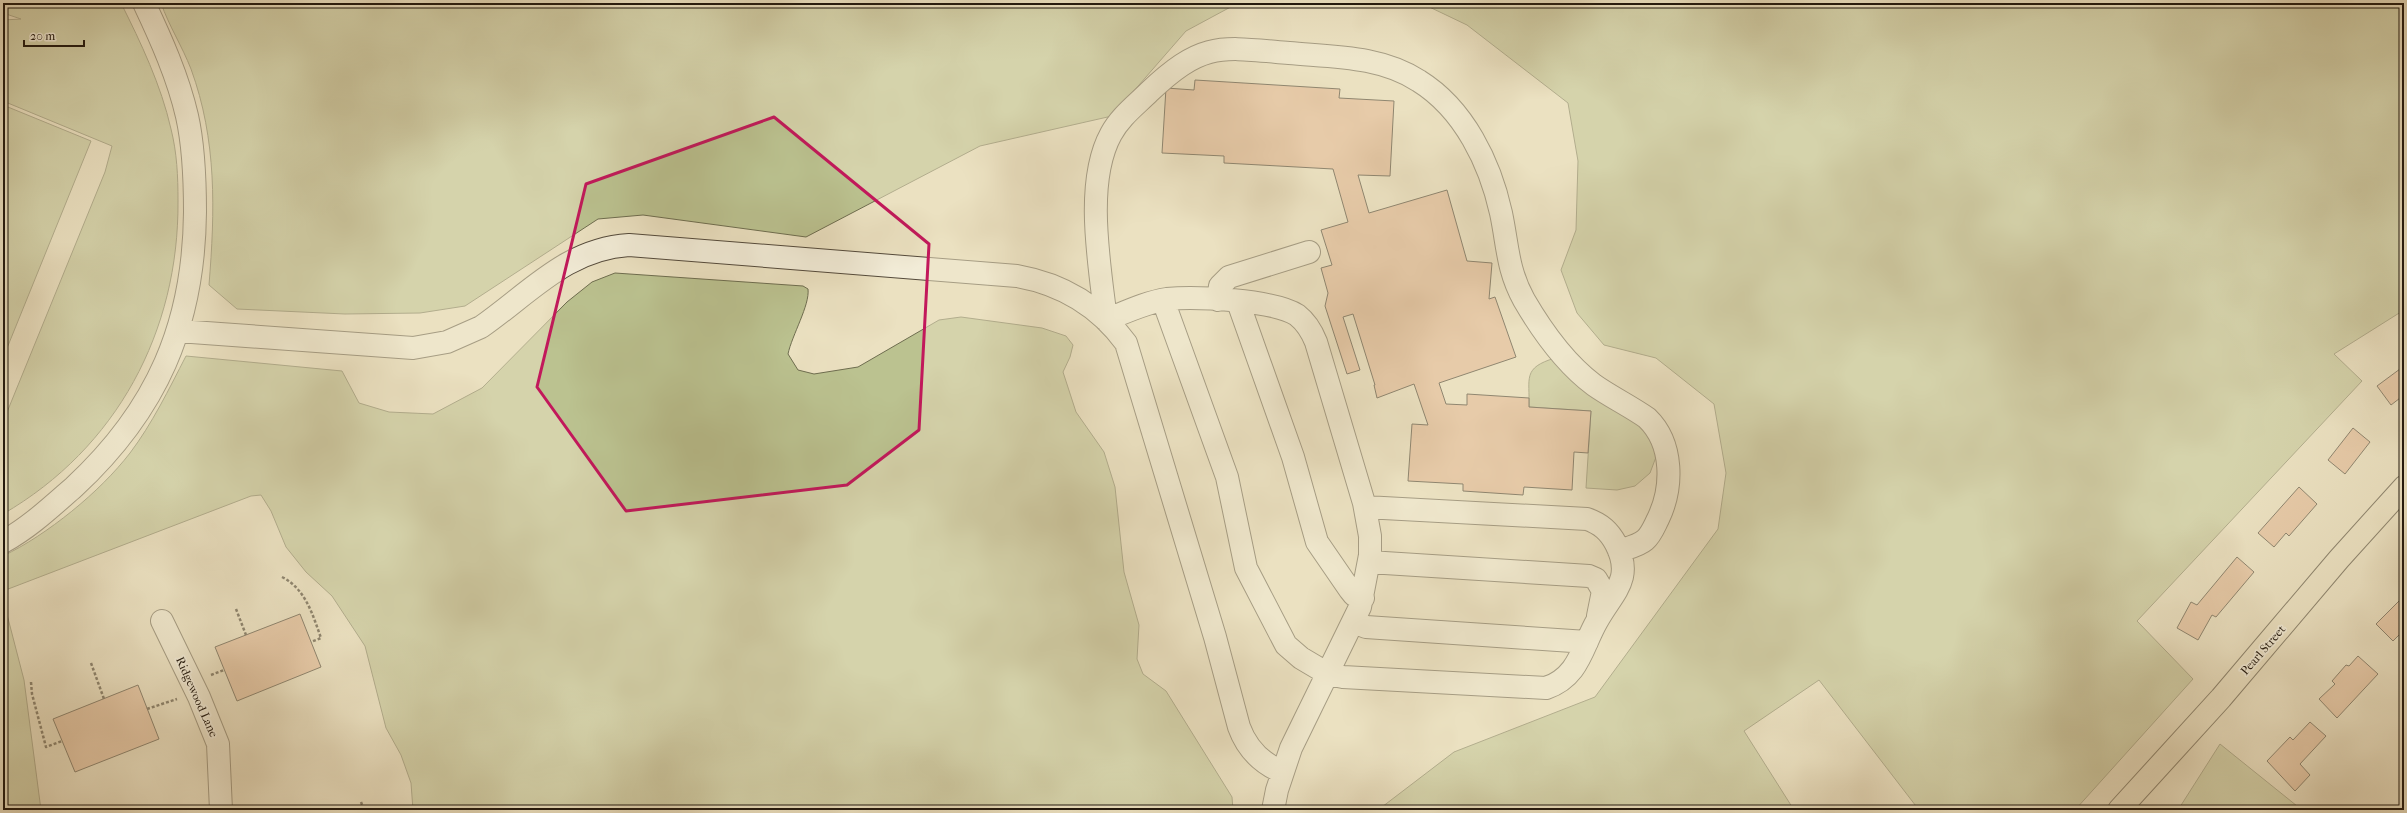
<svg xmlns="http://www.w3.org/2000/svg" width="2407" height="813" viewBox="0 0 2407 813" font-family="'IM FELL French Canon',serif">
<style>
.green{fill:#bbc290;stroke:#6e6d4f}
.building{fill:#e3af8d;stroke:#21180e}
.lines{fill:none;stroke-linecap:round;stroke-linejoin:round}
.minor-casing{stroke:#544a3b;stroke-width:24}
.major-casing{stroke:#21180e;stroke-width:24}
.path{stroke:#21180e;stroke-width:2.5;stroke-dasharray:3 2;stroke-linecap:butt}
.minor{stroke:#f2ecd7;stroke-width:22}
.major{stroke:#ebe1c1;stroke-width:22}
.marked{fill:none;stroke:#c2185b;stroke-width:3;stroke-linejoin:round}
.labels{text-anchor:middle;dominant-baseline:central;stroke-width:3.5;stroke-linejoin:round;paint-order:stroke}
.street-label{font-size:12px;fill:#21180e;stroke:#f2ecd7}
</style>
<rect width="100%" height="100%" fill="#ebe1c1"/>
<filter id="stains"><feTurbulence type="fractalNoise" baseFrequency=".005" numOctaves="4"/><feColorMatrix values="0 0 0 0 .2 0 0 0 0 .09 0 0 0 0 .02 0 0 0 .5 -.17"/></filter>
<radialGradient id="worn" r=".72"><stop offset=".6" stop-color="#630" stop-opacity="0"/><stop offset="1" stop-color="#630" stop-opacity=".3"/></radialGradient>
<path class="green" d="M3 3H121C141 43 161 85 171 129 177 153 178 176 178 201 179 331 117 448 3 514V422L105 172 112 146 3 101V20L21 19 3 13Z
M161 3H1238L1186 31 1112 116 980 146 806 237 643 215 598 219 465 306 420 313 345 314 237 309 209 285C215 211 217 140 191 69 182 46 169 26 161 3Z
M1421 3H2404V310L2334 354 2362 381 2137 621 2193 679 2075 810H1919L1819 680 1744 731 1794 810H1378L1454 752 1595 697 1718 529 1726 473 1714 404 1656 358 1604 345 1577 313 1561 270 1576 230 1578 161 1568 103 1467 25Z
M3 105 91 141 3 358Z
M615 273 803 286 808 289C810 305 792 335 788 354L798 370 814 374 858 367 939 320 961 317 1042 328 1066 336 1073 345 1070 357 1063 372 1076 412 1104 452 1115 487 1124 572 1139 625 1137 659 1143 674 1166 691 1232 797 1233 810H413L411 783 401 755 386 728 365 646 332 596 306 572 286 547 271 511 261 495 251 496 3 591V556C47 535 100 492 130 453 152 424 169 389 186 356L342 371 359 403 389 412 433 414 482 388 567 302 592 282Z
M1555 358 1644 428 1655 448 1656 457 1650 473 1635 486 1617 490 1586 488 1591 411 1529 407C1530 378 1522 368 1555 358Z
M3 599 24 680 41 810H3Z
M2220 744 2302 810H2178Z"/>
<path class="building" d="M1195 80 1340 89 1339 98 1394 101 1390 176 1358 175 1369 213 1447 190 1467 261 1492 263 1489 299 1495 297 1516 357 1439 383 1446 404 1467 405V394L1529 398V407L1591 411 1588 453 1574 452 1572 490 1524 487 1523 495 1463 491V484L1408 481 1412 424 1428 425 1414 384 1377 398 1374 385H1375L1353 314 1343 317 1360 370 1347 374 1325 306 1328 293 1321 268 1332 265 1321 230 1348 222 1333 169 1224 163V156L1162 153 1166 88 1194 90Z
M2404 366V395L2391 405 2377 386Z
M2353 428 2370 442 2345 474 2328 460Z
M2299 487 2317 504 2289 536 2286 533 2274 547 2258 533Z
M2237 557 2254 572 2216 617 2212 615 2198 640 2177 628 2191 602 2197 605Z
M2404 596V630L2393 641 2376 624Z
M300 614 321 667 237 701 215 647Z
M2358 656 2378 674 2337 718 2319 699 2335 684 2332 681 2346 665 2349 666Z
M138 685 159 739 75 772 53 719Z
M2310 722 2326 736 2300 764 2310 775 2295 791 2267 761 2290 737 2293 740Z"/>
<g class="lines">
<defs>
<path id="minor" d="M1163 300 1227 477 1246 568 1286 645 1301 658 1328 674 1343 677 1546 688C1579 677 1582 647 1597 621 1613 592 1634 579 1616 544 1609 531 1601 524 1587 519L1365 507
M1218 300 1220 286 1229 277 1309 252
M1238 302 1293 457 1317 542 1350 590 1354 595 1363 598
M178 331 413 348 447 342 481 327C530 293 566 249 629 245L1017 276C1062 284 1099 306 1126 343L1215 637 1239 727C1247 749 1261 763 1282 772
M3 542C30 527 51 507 74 487 157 410 194 325 195 212 195 180 194 147 187 116 178 77 161 39 144 3
M1369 562 1589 576 1596 579 1603 591 1598 616
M162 621 199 697 218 744 221 810
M1354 622 1366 627 1587 642
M1273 810 1277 790 1291 748 1360 607 1370 555V536L1364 503 1316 342C1312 332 1306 322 1297 315 1274 300 1195 296 1167 299 1147 302 1126 312 1106 320 1100 267 1084 183 1111 134 1120 117 1136 105 1149 92 1203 41 1220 47 1289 53 1334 57 1381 56 1419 81 1464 109 1490 163 1501 213 1508 246 1507 269 1524 300 1542 331 1566 364 1594 385 1611 397 1630 406 1647 418 1674 444 1673 488 1658 519 1654 527 1651 535 1645 540 1638 546 1627 548 1619 551"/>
<path id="major" d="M2119 810 2221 698 2339 559 2404 487"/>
</defs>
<use href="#minor" class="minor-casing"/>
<use href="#major" class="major-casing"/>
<path class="path" d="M282 577C306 589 313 616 321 638L311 642
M236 609 246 635
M91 663 104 699
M211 675 224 670
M31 682 32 694 46 747 62 741
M147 709 177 699
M361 802 364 810"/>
<use href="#minor" class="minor"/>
<use href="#major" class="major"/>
</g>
<path d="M0 0H2407V813H0ZM774 117 929 244 919 430 847 485 626 511 537 387 586 184Z" fill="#ebe1c1" fill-opacity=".55" fill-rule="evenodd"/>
<path class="marked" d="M774 117 929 244 919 430 847 485 626 511 537 387 586 184Z"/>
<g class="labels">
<g class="street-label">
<text transform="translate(2263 650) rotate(-49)">Pearl Street</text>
<text transform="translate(197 697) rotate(66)">Ridgewood Lane</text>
</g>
</g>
<rect width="2407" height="813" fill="none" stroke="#ebe1c1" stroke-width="16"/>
<rect x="4" y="4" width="2399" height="805" fill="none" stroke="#21180e" stroke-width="2"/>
<rect x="8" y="8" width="2391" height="797" fill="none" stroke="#21180e"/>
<path d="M24 40v6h60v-6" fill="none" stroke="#21180e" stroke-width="2"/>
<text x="30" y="40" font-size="12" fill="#21180e" stroke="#f2ecd7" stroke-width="3" paint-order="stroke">20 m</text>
<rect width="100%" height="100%" filter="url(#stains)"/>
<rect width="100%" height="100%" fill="url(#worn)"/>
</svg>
